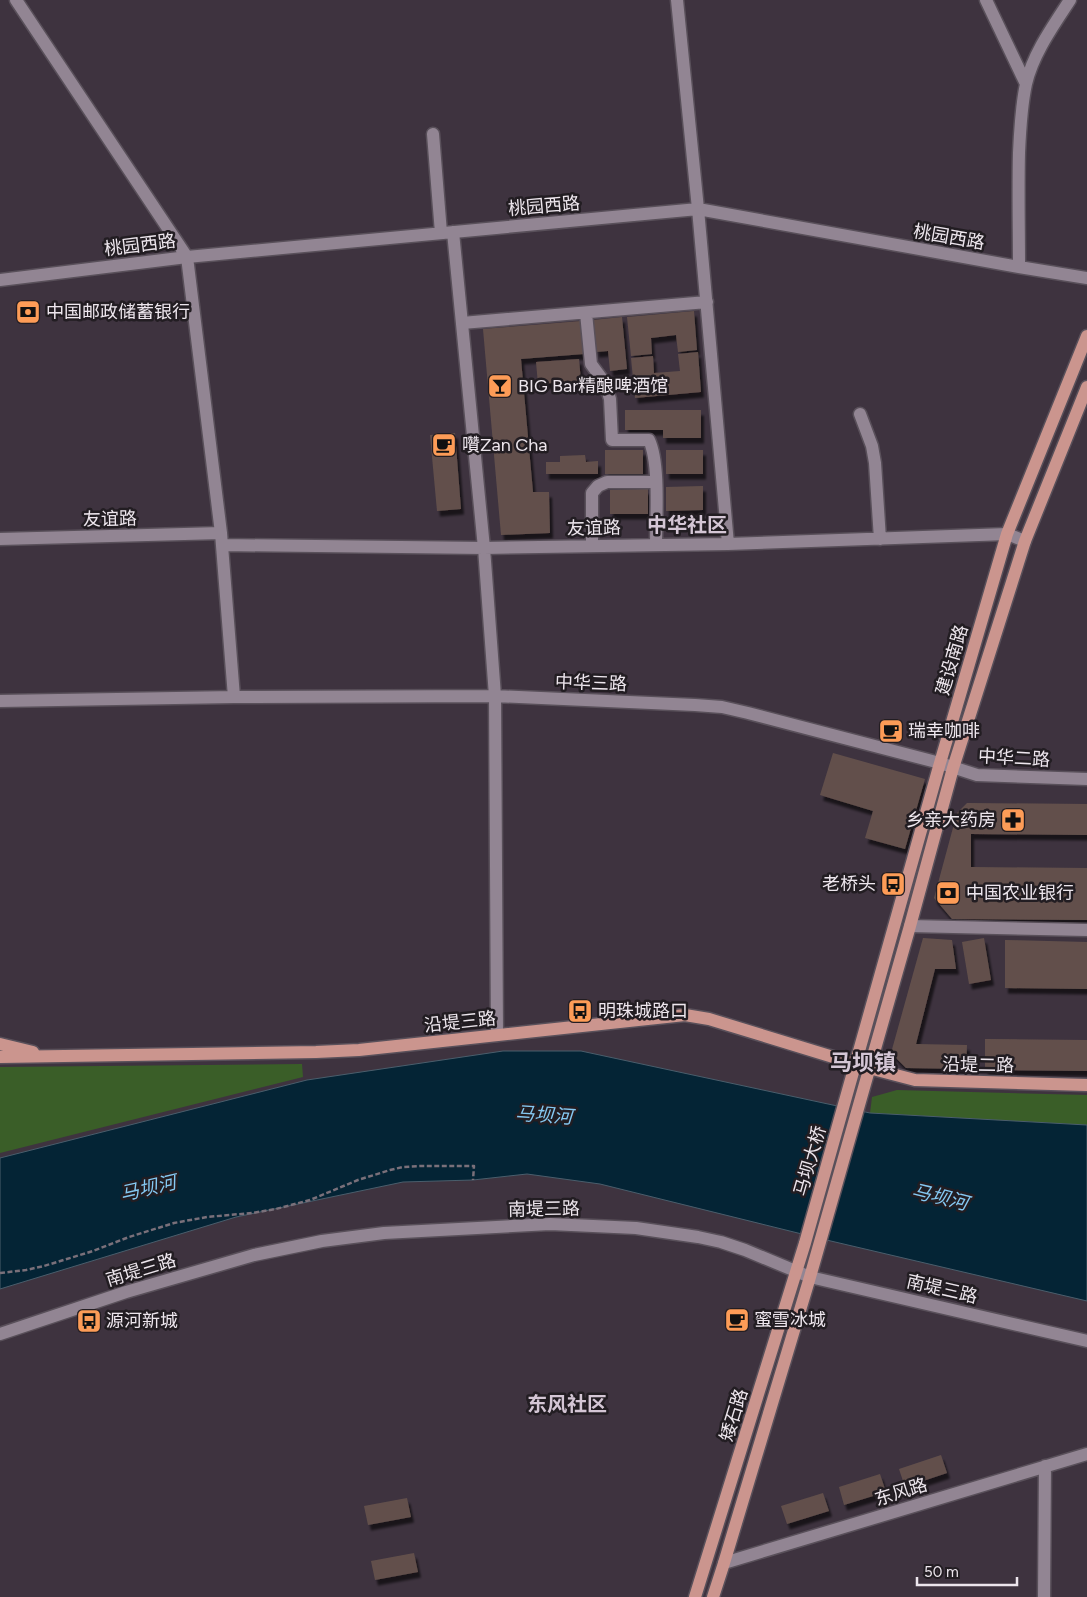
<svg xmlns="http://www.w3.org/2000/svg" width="1087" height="1597" viewBox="0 0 1087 1597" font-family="Figtree,'Noto Sans SC',sans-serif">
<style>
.green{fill:#3a5e28}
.water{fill:#042435;stroke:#4a5e6c}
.building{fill:#62504b;filter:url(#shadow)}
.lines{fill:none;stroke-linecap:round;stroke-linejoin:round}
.minor-casing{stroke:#59505a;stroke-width:15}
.major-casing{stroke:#59505a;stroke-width:15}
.path{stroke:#7a707a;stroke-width:2.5;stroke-dasharray:5 2.5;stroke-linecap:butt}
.minor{stroke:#928593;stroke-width:12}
.major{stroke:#cb958e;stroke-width:12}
.labels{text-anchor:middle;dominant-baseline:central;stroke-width:5;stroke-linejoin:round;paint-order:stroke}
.street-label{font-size:18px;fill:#ede6ed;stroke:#221d22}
.poi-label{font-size:18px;fill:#ede6ed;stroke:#221d22;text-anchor:start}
.water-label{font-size:19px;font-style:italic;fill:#85c9f3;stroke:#221d22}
.quarter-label{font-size:20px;font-weight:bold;fill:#d4c6d5;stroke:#221d22}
.district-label{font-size:22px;font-weight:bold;fill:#d4c6d5;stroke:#221d22}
</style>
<defs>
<filter id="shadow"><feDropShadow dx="3" dy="5.5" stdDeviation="1" flood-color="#0009"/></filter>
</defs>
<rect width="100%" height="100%" fill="#3e333f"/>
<path class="green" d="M302 1064 303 1077 0 1153V1067Z
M897 1090 1087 1095V1125L870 1113 872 1097Z"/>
<path class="water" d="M503 1051H581L870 1113 1087 1125V1301L818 1238 600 1184 527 1174 473 1180 403 1182 236 1217 0 1289V1158L307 1080Z"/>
<path class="building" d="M694 311 697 350 678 352 676 335 651 338 652 354 631 356 627 317Z
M622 317 627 369 610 371 608 351 596 352 593 320Z
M581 321 584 354 521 359 533 492H549L550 533 501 535 483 329Z
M698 352 701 392 635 398 631 358 653 356 654 373 680 371 678 354Z
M579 359 581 381 538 384 536 362Z
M625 410H701V438H663V430H625Z
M455 433 461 509 437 511 430 435Z
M605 450H643V474H605Z
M666 450H703V474H666Z
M585 455 586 462 598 461V474H546V462H560V456Z
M703 486V510L666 511V487Z
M648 489V514H610V490Z
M833 753 925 779 905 849 865 838 873 811 820 795Z
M967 803 1087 804V835L971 834V867L1087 868V920L952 919 934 898 957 813Z
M923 938 952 940 956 969H935L916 1044 967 1045 966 1069 906 1068 891 1053Z
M984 938 991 980 969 984 962 942Z
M1005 940 1087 942V989L1005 988Z
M985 1039 1087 1040V1071L985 1070Z
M941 1455 947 1473 905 1487 899 1469Z
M880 1474 886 1492 844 1505 839 1487Z
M823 1493 829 1511 787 1524 781 1506Z
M407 1498 411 1517 368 1525 364 1506Z
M414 1553 418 1572 375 1580 371 1561Z"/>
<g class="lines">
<defs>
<path id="minor" d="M16 0 187 257 221 533 234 697
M677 0 698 209 728 544
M986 0 1026 84
M433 134 441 233
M453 232 484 548 495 696 497 1035
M1019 267C1019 229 1018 191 1019 153 1020 130 1021 107 1026 84 1033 54 1053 26 1070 0
M0 280 187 257 698 209 1019 267 1087 278
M586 313 591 364 605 383 610 399 612 440H649C660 463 656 518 656 545
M462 323 707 302
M860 414 872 446 875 463 880 539
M0 539 221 533
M222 545 484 548 728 544 1007 534 1025 541
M592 546V493L598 486 607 482H655
M0 701 234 697 495 696 695 705 722 707 748 713 940 763 977 775 1087 779
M910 926 1087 930
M0 1334 126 1292 254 1255 322 1241 384 1233 550 1224 636 1228 698 1237 721 1242 745 1250 810 1277 1087 1341
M724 1563 1087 1454
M1044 1597 1045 1466"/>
<path id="major" d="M0 1044 33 1052
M0 1057 316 1052 359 1050 685 1015 709 1019 869 1068 915 1080 1087 1085
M695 1597 805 1243 940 763 1007 534 1087 336
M713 1597 724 1563 810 1277 910 926 953 768 1025 541 1087 387"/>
</defs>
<use href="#minor" class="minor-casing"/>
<use href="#major" class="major-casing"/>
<path class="path" d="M0 1273 26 1270 44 1266 93 1251 129 1237 174 1223 207 1217 252 1213 276 1209 310 1200 358 1180 390 1170 403 1167 421 1166H474L473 1180"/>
<use href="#minor" class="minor"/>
<use href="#major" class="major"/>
</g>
<defs>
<symbol id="bank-square" viewBox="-11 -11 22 22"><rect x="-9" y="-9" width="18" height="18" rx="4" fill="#fd9c57" stroke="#221d22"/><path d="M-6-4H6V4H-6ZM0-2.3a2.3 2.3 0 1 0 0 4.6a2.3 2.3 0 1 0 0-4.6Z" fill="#111"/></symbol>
<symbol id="bar-square" viewBox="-11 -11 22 22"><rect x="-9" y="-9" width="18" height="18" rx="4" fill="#fd9c57" stroke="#221d22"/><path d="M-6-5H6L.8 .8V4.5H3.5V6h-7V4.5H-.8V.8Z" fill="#111"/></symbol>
<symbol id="cafe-square" viewBox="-11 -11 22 22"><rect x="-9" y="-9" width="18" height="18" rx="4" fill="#fd9c57" stroke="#221d22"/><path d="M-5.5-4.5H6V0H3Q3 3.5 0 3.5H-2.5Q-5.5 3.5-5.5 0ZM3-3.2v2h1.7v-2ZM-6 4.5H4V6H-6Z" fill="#111"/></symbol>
<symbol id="pharmacy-square" viewBox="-11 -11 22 22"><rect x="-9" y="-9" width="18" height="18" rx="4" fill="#fd9c57" stroke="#221d22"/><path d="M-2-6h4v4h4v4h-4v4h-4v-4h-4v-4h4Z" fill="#111"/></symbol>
<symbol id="bus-square" viewBox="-11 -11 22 22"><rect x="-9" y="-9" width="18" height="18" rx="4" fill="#fd9c57" stroke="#221d22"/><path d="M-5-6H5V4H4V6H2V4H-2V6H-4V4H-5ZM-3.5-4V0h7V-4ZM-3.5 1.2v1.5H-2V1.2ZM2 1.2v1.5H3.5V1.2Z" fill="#111"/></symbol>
</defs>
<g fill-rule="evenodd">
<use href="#bank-square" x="14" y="298" width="28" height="28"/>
<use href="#bar-square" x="486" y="372" width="28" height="28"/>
<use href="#cafe-square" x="430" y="431" width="28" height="28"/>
<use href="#cafe-square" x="877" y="717" width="28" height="28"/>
<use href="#pharmacy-square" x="999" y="806" width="28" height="28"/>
<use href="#bus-square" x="879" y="870" width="28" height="28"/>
<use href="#bank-square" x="934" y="879" width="28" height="28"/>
<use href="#bus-square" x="566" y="997" width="28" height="28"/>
<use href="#cafe-square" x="723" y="1306" width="28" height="28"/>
<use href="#bus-square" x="75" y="1307" width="28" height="28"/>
</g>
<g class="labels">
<g class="street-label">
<text transform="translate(544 206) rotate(-5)">桃园西路</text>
<text transform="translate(949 237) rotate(10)">桃园西路</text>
<text transform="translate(140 245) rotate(-7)">桃园西路</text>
<text transform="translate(110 519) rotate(-1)">友谊路</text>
<text transform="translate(594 528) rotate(-1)">友谊路</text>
<text transform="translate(952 660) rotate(-74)">建设南路</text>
<text transform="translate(591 683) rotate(2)">中华三路</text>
<text transform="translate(1014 758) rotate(3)">中华二路</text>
<text transform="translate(460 1022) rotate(-6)">沿堤三路</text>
<text transform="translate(978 1065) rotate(1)">沿堤二路</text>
<text transform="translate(810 1161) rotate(-74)">马坝大桥</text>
<text transform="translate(544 1209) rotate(-1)">南堤三路</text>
<text transform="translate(141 1270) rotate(-17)">南堤三路</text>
<text transform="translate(942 1289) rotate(13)">南堤三路</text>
<text transform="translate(734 1415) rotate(-73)">矮石路</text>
<text transform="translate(901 1492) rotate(-17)">东风路</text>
</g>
<g class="poi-label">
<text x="46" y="312">中国邮政储蓄银行</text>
<text x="518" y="386">BIG Bar精酿啤酒馆</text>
<text x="462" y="445">囋Zan Cha</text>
<text x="908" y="731">瑞幸咖啡</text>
<text x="996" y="820" text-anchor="end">乡亲大药房</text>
<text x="876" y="884" text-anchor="end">老桥头</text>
<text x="966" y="893">中国农业银行</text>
<text x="598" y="1011">明珠城路口</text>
<text x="754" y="1320">蜜雪冰城</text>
<text x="106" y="1321">源河新城</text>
</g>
<g class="water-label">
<text transform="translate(544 1115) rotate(4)">马坝河</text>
<text transform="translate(148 1188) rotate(-13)">马坝河</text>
<text transform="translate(940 1197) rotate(14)">马坝河</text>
</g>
<g class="quarter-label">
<text x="687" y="525">中华社区</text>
<text x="567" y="1404">东风社区</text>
</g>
<g class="district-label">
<text x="863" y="1062">马坝镇</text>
</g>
</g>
<path d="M917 1577v8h100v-8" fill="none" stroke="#ede6ed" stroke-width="2.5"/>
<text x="924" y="1577" font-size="15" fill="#ede6ed" stroke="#221d22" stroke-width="4" paint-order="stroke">50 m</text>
</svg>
